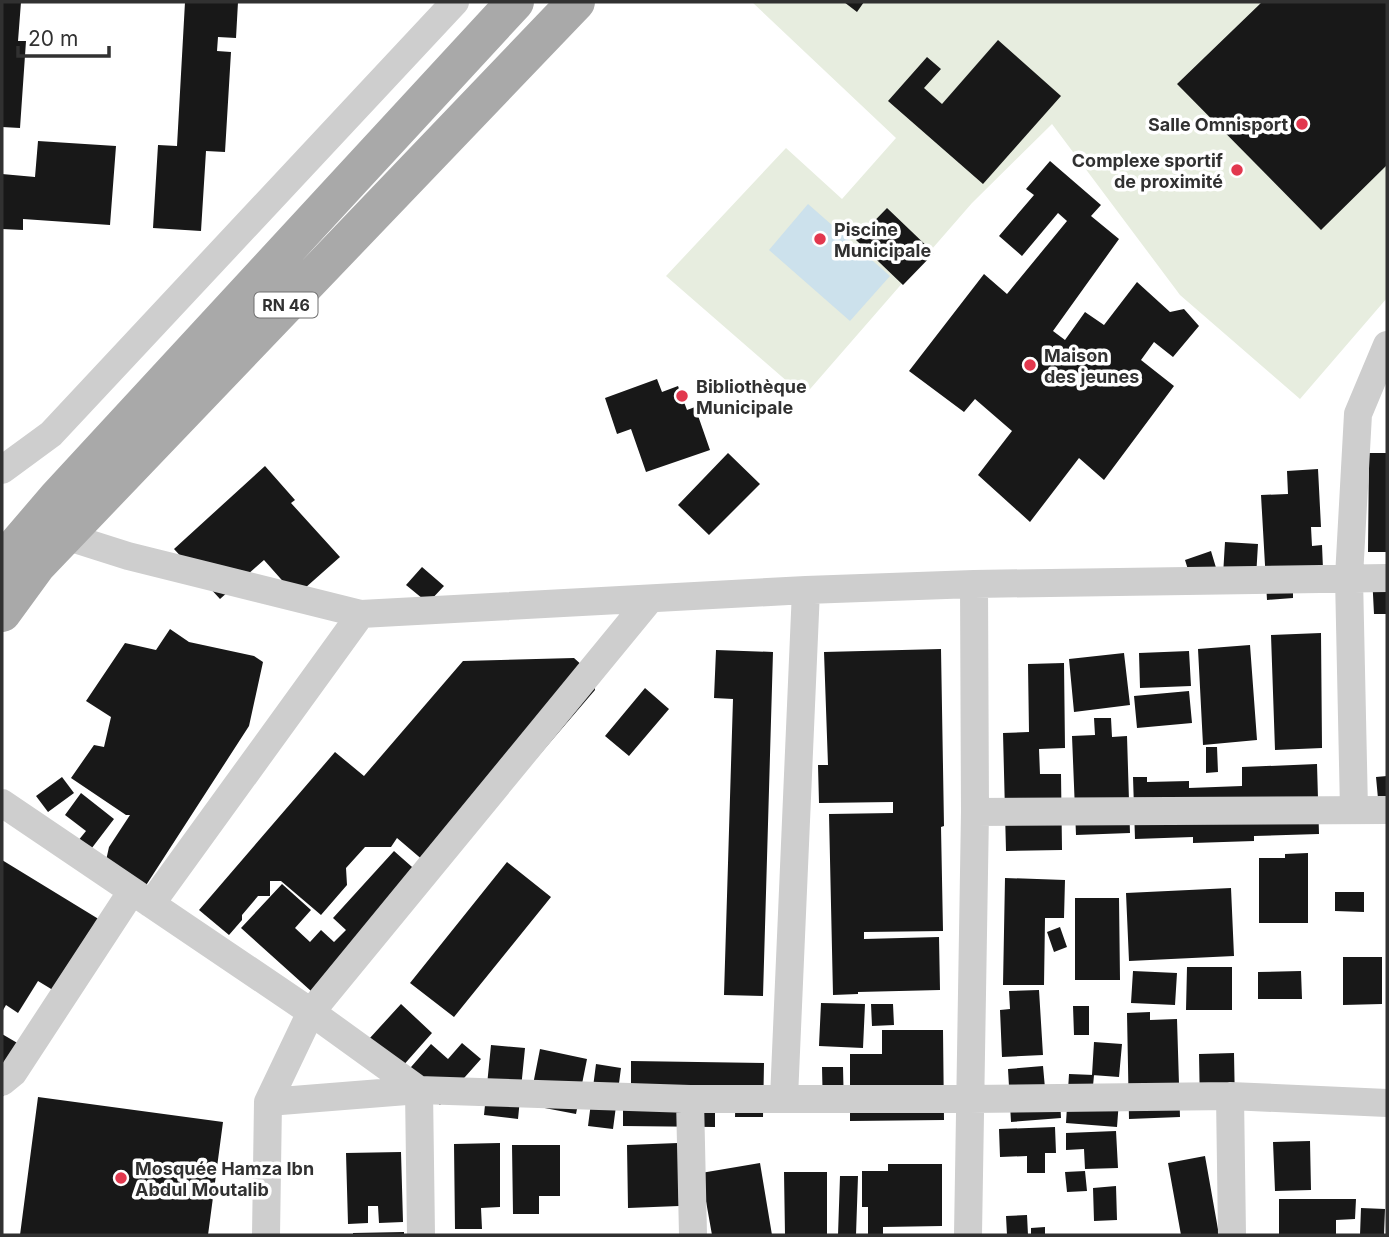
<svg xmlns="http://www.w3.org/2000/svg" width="1389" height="1237" viewBox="0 0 1389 1237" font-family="Inter,sans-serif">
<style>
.green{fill:#e7eddf}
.water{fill:#cce1ec}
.building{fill:#181818}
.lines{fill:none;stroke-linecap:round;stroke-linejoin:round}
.minor{stroke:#cecece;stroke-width:28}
.primary{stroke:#a9a9a9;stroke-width:38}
.poi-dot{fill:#e2384e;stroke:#fff;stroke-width:2.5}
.labels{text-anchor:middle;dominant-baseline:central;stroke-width:7;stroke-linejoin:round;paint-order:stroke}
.shield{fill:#fff;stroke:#6f6f6f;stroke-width:2}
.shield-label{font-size:16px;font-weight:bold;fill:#313131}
.poi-label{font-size:18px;font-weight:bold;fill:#313131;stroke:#fff;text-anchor:start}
</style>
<rect width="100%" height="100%" fill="#fff"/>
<path class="green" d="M752 2H1387V298L1300 399 1180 295 1052 124 972 203 804 396 666 276 786 148 842 199 896 138Z"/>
<path class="water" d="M808 204 890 276 850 321 769 250Z"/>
<path class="building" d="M2 2H21L18 41H26L20 128 2 127Z
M185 2H238L236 38 218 37 217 51 231 52 225 152 206 151 201 231 153 228 158 145 177 146Z
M844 2H864L857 12Z
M1262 2H1387V165L1321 230 1177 84Z
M998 40 1061 96 983 184 888 101 927 57 941 69 924 88 942 104Z
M38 141 116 146 110 225 23 219V230L2 229V174L35 177Z
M1050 161 1101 205 1091 216 1119 239 1053 331 1065 340 1085 312 1104 325 1137 282 1170 312 1184 309 1199 326 1173 357 1154 342 1141 360 1174 386 1104 480 1079 458 1030 522 978 475 1012 431 975 399 964 412 909 371 984 274 1007 294 1067 221 1058 213 1022 256 999 236 1034 195 1026 189Z
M887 208 934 253 903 285 856 240Z
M657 379 662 392 678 386 687 410 695 407 710 450 646 472 631 429 617 434 605 398Z
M728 453 760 484 709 535 678 505Z
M1369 453H1387V552H1368Z
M265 466 295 500 291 503 340 557 296 596 264 560 220 599 174 549Z
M1318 469 1321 527H1311L1312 546 1322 545 1323 569 1293 590V598L1267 600 1261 495 1288 494 1287 471Z
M1225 542 1258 544 1255 594 1222 592Z
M1211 551 1217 571 1191 579 1185 560Z
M422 567 444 586 428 603 406 585Z
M1387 574V614H1374L1372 575Z
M170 629 189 642 254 656 263 662 249 726 143 890 105 865 109 847 130 815H126L71 778 94 745 104 747 111 717 86 701 125 643 156 650Z
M1321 633 1322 748 1275 750 1271 635Z
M1250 645 1257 740 1203 745 1198 649Z
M941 649 944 826 941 827 943 931 864 932V939L939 937 940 990 858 992V994L833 995 829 814 893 813V802L819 803 818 765H828L824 652Z
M716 650 773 652 763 996 724 995 733 699 714 698Z
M1189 651 1191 686 1140 688 1139 653Z
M1124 653 1130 705 1074 712 1069 659Z
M574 658 594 676 595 690 438 873 397 838 391 847H365L346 868 347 885 321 915 281 881H270V896H258L242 915V920L229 935 199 910 335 752 364 776 463 661Z
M1064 663 1065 748 1039 749 1040 774H1061L1062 850 1006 851 1003 733 1029 732 1028 664Z
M645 688 669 709 629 756 605 736Z
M1189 691 1192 723 1137 728 1134 696Z
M1094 718H1111L1112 737 1127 736 1130 833 1076 835 1072 736 1095 735Z
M1206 747H1217L1218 772 1206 773Z
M1317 764 1319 834 1254 836V841L1193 843V837L1135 839 1133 777H1147V782L1189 781V788L1242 786V767Z
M1387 776V819L1380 820 1376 777Z
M62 777 74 793 48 812 36 796Z
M81 793 114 819 85 857 73 847 86 831 65 815Z
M394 851 429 882 321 1000 241 928 282 884 311 910 295 928 310 942 321 930 334 942 346 930 333 918Z
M1308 853V923H1259V858H1285V854Z
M2 860 110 926 66 998 38 981 18 1013 6 1005 2 1012Z
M507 862 551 897 454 1017 410 983Z
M1005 878 1065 880 1064 918H1045L1044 985H1003Z
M1231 888 1234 956 1129 961 1126 893Z
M1335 892H1364V912L1335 911Z
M1075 898H1119L1120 980H1075Z
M1060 927 1067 947 1054 952 1047 932Z
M1343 957H1382V1004L1343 1005Z
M1187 967H1232V1010H1186Z
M1133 971 1177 973 1175 1005 1131 1003Z
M1301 971 1302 999H1258V972Z
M1039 990 1043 1055 1002 1057 1000 1010 1010 1009 1009 991Z
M821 1003 865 1004 863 1048 819 1046Z
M401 1004 432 1033 401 1068 369 1039Z
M871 1004H893L894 1025 872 1026Z
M1073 1006H1089V1035H1074Z
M1150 1012V1020L1177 1019 1180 1117 1129 1119 1127 1013Z
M882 1030H943L944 1120 850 1121V1054H882Z
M2 1034 31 1051 2 1098Z
M1094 1042 1122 1044 1119 1077 1092 1075Z
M462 1043 481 1059 440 1105 405 1074 431 1044 448 1059Z
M491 1045 525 1048 518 1119 484 1115Z
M540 1049 587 1059 576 1114 529 1105Z
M1234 1053 1235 1107H1200L1199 1054Z
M631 1061 764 1063 763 1117H735L736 1085H715V1127L623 1126V1107H631Z
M596 1064 621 1068 613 1129 588 1126Z
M1043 1066 1046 1099 1060 1098 1061 1118 1011 1122 1008 1069Z
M822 1067H843L844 1110 823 1111Z
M1069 1074 1094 1075 1093 1086 1120 1087 1117 1127 1066 1123Z
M38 1097 223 1122 208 1235H20Z
M1055 1127 1056 1153H1045V1173H1027V1156L1000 1157 999 1129Z
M1116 1131 1118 1168 1085 1169 1084 1149 1066 1150V1133Z
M1310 1141 1311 1190 1275 1191 1273 1142Z
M500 1143V1207L481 1208 482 1229H455L454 1144Z
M678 1143 679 1206 628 1208 627 1145Z
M512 1145H560V1196H539V1214H513Z
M401 1152 403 1222 379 1223 378 1206H368V1223L348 1224 346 1153Z
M1205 1156 1219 1235H1181L1168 1163Z
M760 1163 772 1235H712L701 1173Z
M888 1164H942V1226L883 1227V1235H868V1207H862V1171H888Z
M1085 1171 1087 1191 1067 1192 1065 1172Z
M784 1172H827V1235H785Z
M840 1176H858L856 1235H838Z
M1116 1186 1117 1220 1094 1221 1093 1188Z
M1279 1199H1356L1355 1219 1336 1220V1235H1279Z
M1361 1208 1385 1209 1384 1235H1360Z
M1027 1215 1028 1235H1007L1006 1216Z
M1045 1227V1235H1031V1228Z
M404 1232V1235H353V1233Z"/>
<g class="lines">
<path class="minor" d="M2 470 51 434 455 2
M65 536 128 556 361 614 806 590 974 584 1387 578
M2 803 311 1012 419 1090
M1354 810 1349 577 1358 414 1387 345
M975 812 1387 810
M151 904 361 614
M2 1082 13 1073 132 891
M419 1090 421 1235
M1230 1096 1232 1235
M784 1098 806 590
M690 1099 693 1235
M268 1102 419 1090 690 1099H969L1230 1096 1387 1103
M266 1235 268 1102 311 1012 650 599
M968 1235 975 812 974 584"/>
<path class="primary" d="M2 562 57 498 515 2
M2 613 37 565 576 2"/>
</g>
<g class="poi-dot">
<circle cx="1302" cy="124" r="7"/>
<circle cx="1237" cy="170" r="7"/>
<circle cx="820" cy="239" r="7"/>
<circle cx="1030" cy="365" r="7"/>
<circle cx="682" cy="396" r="7"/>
<circle cx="121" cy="1178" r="7"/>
</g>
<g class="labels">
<rect class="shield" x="254.5" y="292.5" width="63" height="25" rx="5"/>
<g class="shield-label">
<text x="286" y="305">RN 46</text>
</g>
<g class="poi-label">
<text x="1288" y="124" text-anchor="end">Salle Omnisport</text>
<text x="1223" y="160" text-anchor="end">Complexe sportif<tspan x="1223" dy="21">de proximité</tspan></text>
<text x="834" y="229">Piscine<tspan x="834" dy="21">Municipale</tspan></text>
<text x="1044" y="355">Maison<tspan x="1044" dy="21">des jeunes</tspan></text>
<text x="696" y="386">Bibliothèque<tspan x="696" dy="21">Municipale</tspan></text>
<text x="135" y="1168">Mosquée Hamza Ibn<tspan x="135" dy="21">Abdul Moutalib</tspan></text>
</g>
</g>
<rect width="1389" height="1237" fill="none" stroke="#313131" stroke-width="7"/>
<path d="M18 46v10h91v-10" fill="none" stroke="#313131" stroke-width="3.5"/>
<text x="28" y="46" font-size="21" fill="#313131" stroke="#ffffff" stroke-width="5" paint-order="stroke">20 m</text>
</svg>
